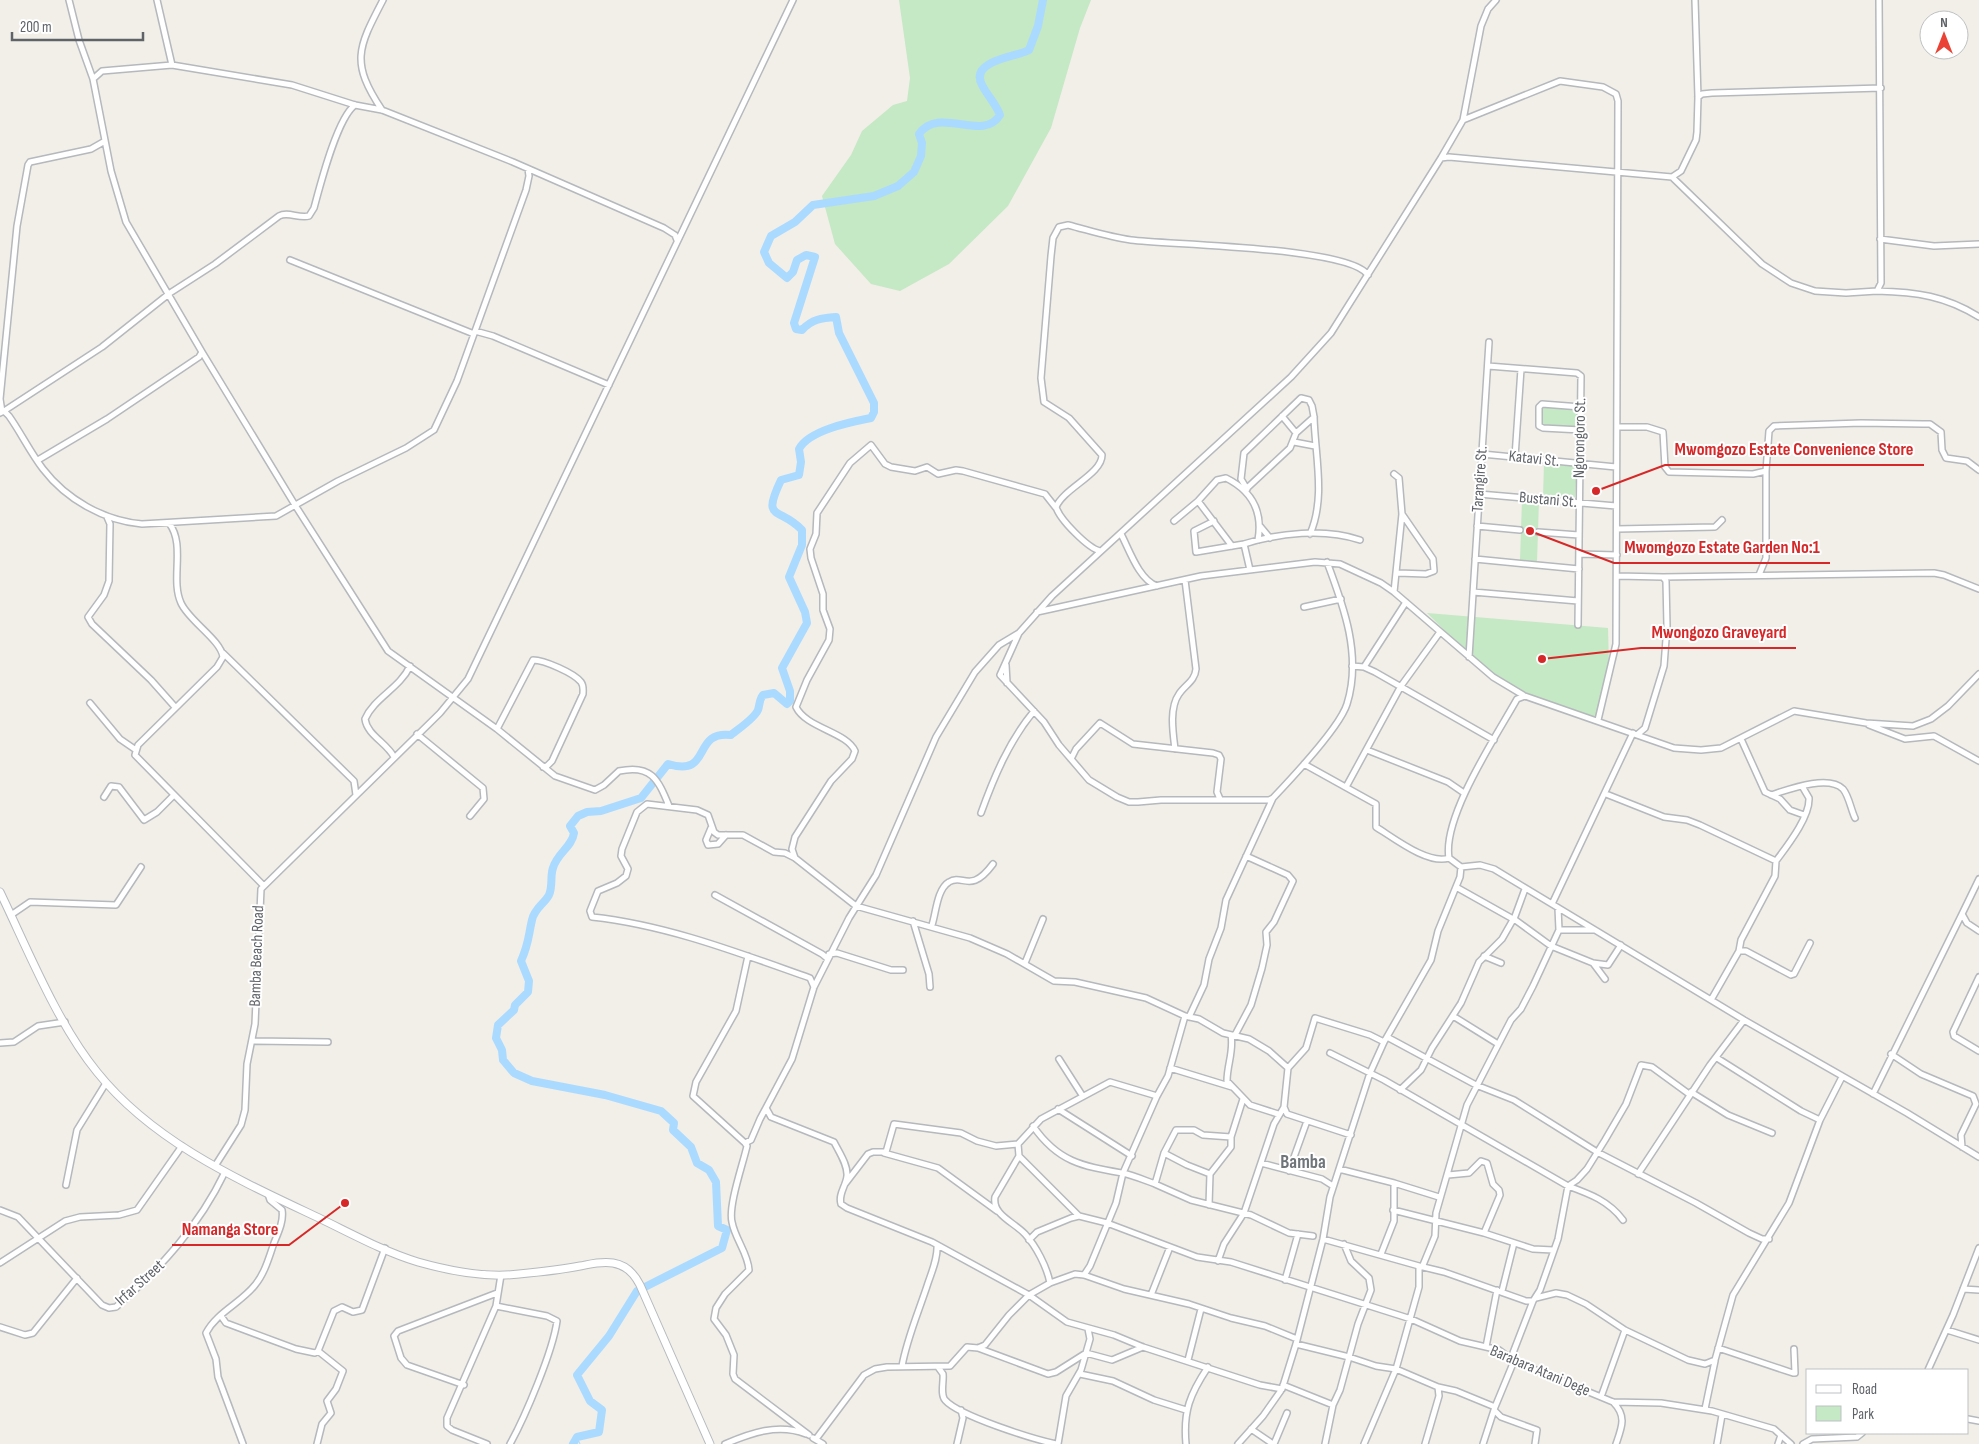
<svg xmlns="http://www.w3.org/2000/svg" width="1979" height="1444" viewBox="0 0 1979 1444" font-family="'Sofia Sans Condensed',sans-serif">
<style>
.green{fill:#c5e8c5}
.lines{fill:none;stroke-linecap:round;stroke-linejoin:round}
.stream{stroke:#aadaff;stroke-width:1}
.river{stroke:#aadaff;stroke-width:8}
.minor-casing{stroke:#b5b8bc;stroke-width:8}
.secondary-casing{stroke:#b6babf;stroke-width:9}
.minor{stroke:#fff;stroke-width:5}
.secondary{stroke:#fff;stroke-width:7}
.labels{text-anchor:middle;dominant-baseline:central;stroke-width:4;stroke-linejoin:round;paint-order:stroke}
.street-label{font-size:16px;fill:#5f6368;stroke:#fff}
.quarter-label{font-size:19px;font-weight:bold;fill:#70757a;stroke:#fff}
.leader{fill:none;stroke:#d62828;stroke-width:2}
.callout-dot{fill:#d62828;stroke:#fff;stroke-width:2}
.callout-label{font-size:18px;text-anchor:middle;font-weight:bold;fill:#d62828;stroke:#fff;stroke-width:4;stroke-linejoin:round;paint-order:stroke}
</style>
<rect width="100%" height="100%" fill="#f1efe8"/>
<path class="green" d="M899 0H1091L1080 28 1051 128 1008 206 949 264 900 291 871 284 835 244 822 196 851 155 862 131 893 105 907 101 910 78Z
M1545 406 1577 409 1576 428 1543 425 1541 410Z
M1544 463 1577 466 1575 500 1543 497Z
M1522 499 1539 500 1537 562 1520 561Z
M1427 613 1608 628 1609 665 1596 716H1590C1561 705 1528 696 1501 680 1473 664 1450 635 1427 613Z"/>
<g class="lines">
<path class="stream" d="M577 1437 580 1444"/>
<path class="river" d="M573 1444 577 1437 599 1432 602 1410 590 1401 577 1375 609 1336 637 1291 722 1248 727 1230 718 1226 716 1182 709 1170 697 1163 691 1147 673 1130 674 1123 661 1111 605 1095 532 1081 514 1073 503 1060 502 1050 496 1038 498 1025 514 1010 515 1005 528 992 529 981 521 961C529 943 528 937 532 920 534 909 544 904 549 895 553 886 550 876 553 868 557 853 572 847 574 833L570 826 578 816 587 812 601 811 641 798 668 764C713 778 691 730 731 735 738 729 754 719 758 710 760 704 759 700 763 695L774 693 787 704 790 701V691L782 668 807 623 805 612 789 577 802 545V530C779 506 761 522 781 480L799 475 801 462 799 449C809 430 851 422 871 418L874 412V403L839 333 836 317C822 318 812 319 802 330L796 329 794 323 815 257 806 255 797 260 793 272 787 278 769 263 764 252 771 236 795 222 813 205 874 196 898 186 914 172 921 156 922 143 919 134C939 105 983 143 1000 115 996 104 987 95 982 85 969 60 1017 57 1029 50L1038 26 1043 0"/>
<defs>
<path id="minor" d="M69 0 79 40 93 79
M157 0 172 65
M1698 97 1702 94 1712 93 1881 88
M382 110C350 62 358 48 383 0
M1463 120 1560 81 1603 87 1616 94 1618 101 1616 644 1598 720
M1441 158 1449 157 1672 177 1762 264 1791 283 1815 291 1846 293 1877 291 1881 283 1879 0
M1672 177 1681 171 1696 140 1697 132 1698 97 1695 0
M1880 239 1934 246 1979 244
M290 260 474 334
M1877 291C1916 292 1946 296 1979 317
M475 331 493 336 609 385
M202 352 295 505 388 651 497 729 555 776 595 790 604 785 619 771C651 764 658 779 669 806
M1488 366 1577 373 1581 376 1578 625
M4 411 102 347 170 293 215 264 279 216C288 211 299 219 309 216L314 208C320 186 337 118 355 105
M2 412 0 399 17 226 28 165 30 162 91 149 105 141
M0 413 4 411 9 416C21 433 30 452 43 469 66 499 104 521 142 524L276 516 338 481 406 448 434 430 457 381 526 190 529 176 528 169
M1282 416 1296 433
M1617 427H1647L1663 432 1665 467 1669 472 1753 474 1766 471 1769 431 1774 426 1861 423 1923 424H1930L1941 432 1942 450 1946 458 1967 461 1979 470
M1581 430 1543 428 1539 426V407L1542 404 1581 407
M1294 442 1315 446
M1482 454 1616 467
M1515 457 1521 369
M38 460 107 419 199 357 202 352 126 222 111 171 94 84 93 79 102 71 172 65 292 85 355 105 382 110 513 162 664 228 675 235 677 240
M1394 474 1399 478 1402 514 1394 592
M1247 489 1241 479 1244 453 1301 398 1309 400 1312 406 1314 417C1315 455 1326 498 1310 534
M1245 490 1290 448 1296 433 1314 417
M1479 494 1616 506
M1198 501 1232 546
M107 517 110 524 109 581 104 595 88 617 92 624 151 680 175 707
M1174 521 1198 501 1217 480 1226 478C1252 491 1263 512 1258 540
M1214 521 1194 531 1196 552 1244 544
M169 523C186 545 170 579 181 603 189 621 221 640 223 657L217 667 138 745 135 755 263 885
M1260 526 1270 538
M1477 526 1520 530
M1617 529 1715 527 1722 520
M1538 532 1579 535
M1121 534C1129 549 1139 580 1157 586
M1100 551C1088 548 1060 520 1056 507 1064 488 1102 474 1102 455L1069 418 1044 402 1041 378 1051 256 1053 238 1059 227 1068 225C1088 230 1109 237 1131 240 1171 245 1350 247 1368 275
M1579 554 1617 555
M1475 559 1579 569
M1327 562C1344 607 1362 656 1347 704 1340 727 1291 779 1273 798L1269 800H1161L1138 802H1129L1117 797 1089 780 1059 745 1044 722 1000 675 1019 633 1052 596 1291 377 1331 333 1441 158 1463 120 1481 26 1488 9 1496 0
M1250 570 1244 544C1279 533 1324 528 1360 540
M1398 573 1426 574 1434 571 1433 559 1402 514
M1759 575 1766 558V471
M1617 576 1663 577 1666 581 1667 626 1664 666 1645 728 1638 734
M1663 577 1934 573 1944 575 1979 589
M1473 592 1578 601
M1304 607 1341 599
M1037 612 1201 576 1315 562 1340 564 1381 583 1394 592 1493 677 1523 695
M223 653 354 781 356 795
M1469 657 1489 342
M1006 665 1007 683
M1352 666 1364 667 1375 672 1494 740
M1364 667 1406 602
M90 703 120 739 136 750
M1869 725 1905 739 1934 736 1979 761
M497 729 533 660C544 660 574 673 581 682 584 686 583 690 583 694L552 761 547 766 543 767
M417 734 483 788 484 799 470 816
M1741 739 1765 792 1780 799 1790 810 1804 815
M1175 749C1173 733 1169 708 1179 694 1185 685 1195 681 1196 669L1185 580
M1367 750 1448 782 1464 793
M394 757C387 743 367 735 365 719 374 698 400 688 410 666
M1071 759 1076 749 1100 723 1133 744 1213 753 1219 755 1221 759 1217 792 1220 799
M1304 764 1376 804V827C1394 838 1428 865 1449 858
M1346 787 1401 686 1440 632
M1606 794 1664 817 1687 820 1700 825 1776 861 1775 876 1741 940 1739 951
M1771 795C1787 790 1828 774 1843 789 1849 796 1851 810 1855 818
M104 797 111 786 119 787 144 820 157 812 174 795
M981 813C994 777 1009 741 1034 711
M711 828 706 840 708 845 718 844 726 835
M795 858 792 849 795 837 831 781 852 759 855 751C847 732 806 728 796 707L807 680 829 640 830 629 823 610V594L811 558 810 549 816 534 817 513 850 463 871 445 885 464 891 467 915 471 927 467 938 474 956 470 963 471 1045 494 1056 508
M1776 861C1787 846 1810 817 1809 798L1802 786
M1461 867 1480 865 1494 869 1744 1020 1907 1113 1979 1157
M1979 879 1962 914 1967 923 1979 931
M1456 887 1513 919
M1525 889 1514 919 1551 946 1593 963 1605 979
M715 895 822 954 828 959
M1552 904 1633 733
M11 915 30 902 116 905 141 867
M913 921 929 974 930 987
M932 925C936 913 937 889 949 882 963 873 970 895 993 864
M1559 930H1594
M829 954 837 953 891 970H903
M748 956 736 1011 696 1082 693 1096 745 1143 751 1140 760 1119 792 1059 814 987 849 918 876 875 936 737 975 672 999 645 1019 633
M1484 956 1501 963
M1025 963 1043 919
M1593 963 1608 965 1621 945
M1979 977 1953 1032 1954 1036 1979 1051
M814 987 810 978C739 953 667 925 592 917L590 911 598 891 617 883 626 876 628 869 621 856 622 849 637 812 647 804 697 810 708 815 714 832 718 835H743L774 852 785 853 795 858 856 906 970 938 1007 954 1054 981 1075 982 1146 998 1185 1016 1199 1019 1223 1033 1249 1039 1269 1051 1288 1068 1284 1107 1287 1114 1351 1135
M1711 1000 1739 951H1746L1791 975 1794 974 1810 943
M1453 1016 1498 1044
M1189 1017 1204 985 1209 959 1221 928 1226 900 1273 798
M1231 1035C1234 1051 1227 1065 1227 1081L1250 1105 1278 1114
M1235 1035 1251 1005 1262 968 1267 945 1266 932 1274 922 1293 881 1288 875 1246 856
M1387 1037 1476 1085 1514 1100 1597 1152 1696 1203 1749 1233 1762 1239H1769
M252 1041 328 1042
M0 1043 14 1042 38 1026 65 1022
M1330 1053 1384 1080 1568 1186C1590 1194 1609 1201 1623 1220
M1891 1054 1921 1074 1973 1096 1976 1104 1961 1135 1962 1147
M1717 1058 1801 1111 1820 1120
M1059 1059 1082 1095
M1170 1068 1232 1087
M1288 1068 1306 1048 1315 1018 1370 1035 1384 1042
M1400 1090 1421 1070 1432 1048 1461 1003 1479 962 1502 939 1514 918
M1691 1092 1728 1115 1772 1133
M1873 1094 1962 914
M766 1108 771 1117 834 1142C839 1152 848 1165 847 1176 846 1186 838 1194 841 1204L847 1208 932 1242 1029 1295 1067 1322 1114 1335 1143 1347 1260 1385 1282 1389
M1058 1109 1132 1156
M1033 1126C1058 1162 1082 1166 1122 1173 1133 1175 1144 1180 1155 1184L1164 1153 1176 1130H1194L1203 1135 1231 1137
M745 1143 747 1146C743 1164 728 1206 732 1222 735 1239 748 1253 749 1270L725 1294 716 1308 714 1319 726 1335 734 1355 733 1374 735 1379 809 1435
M1018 1144 1019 1156 1079 1216
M884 1153 938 1168 997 1211
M1164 1153 1187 1165 1210 1174
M1019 1156 995 1197C992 1215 1014 1222 1025 1234 1036 1246 1047 1267 1050 1283
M1261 1163 1322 1179 1333 1186
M215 1166 241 1125 245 1110 247 1064 255 1024 261 889 440 713 468 679 793 0
M1339 1169 1394 1183V1221L1381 1254
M1289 1171 1307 1121
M1638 1174 1710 1065 1744 1020
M1448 1175 1469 1173 1481 1161 1487 1163 1493 1184 1499 1190 1500 1195 1484 1233
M1394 1183 1439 1197 1441 1195
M845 1184 868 1154 873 1152H886L894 1124 961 1133 977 1141 996 1146 1018 1144 1041 1119 1110 1082 1157 1096 1168 1076 1185 1016
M1155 1184 1191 1200 1251 1215 1289 1233 1313 1236
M66 1185 77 1130 106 1083
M1209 1205 1210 1174 1231 1147V1137L1243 1099
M0 1210 18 1217 102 1305 109 1308 116 1307C161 1268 199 1226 225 1172
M1393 1210 1484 1233 1533 1249 1553 1250
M1323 1239 1419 1266V1287L1396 1369 1364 1444
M1029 1240 1037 1232 1071 1218 1079 1216 1107 1223 1197 1257 1231 1262 1411 1319 1460 1341 1499 1350 1514 1361 1613 1402 1661 1403 1712 1411 1774 1429 1791 1444
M1218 1261 1224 1244 1244 1213 1274 1124 1284 1107
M0 1263 65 1221 80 1217 119 1215 137 1210 182 1146
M1423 1265 1435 1236 1436 1213 1467 1105 1511 1020 1521 1009 1533 986 1559 930 1558 908
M1419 1266 1444 1272 1526 1301H1533L1540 1290 1558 1239 1568 1186 1577 1180 1587 1169 1605 1140 1626 1104 1641 1065 1652 1067 1689 1094
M1084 1275 1090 1266 1116 1203 1123 1173 1157 1096
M1285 1280 1298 1234
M1963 1289 1979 1290
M1502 1291 1514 1243
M1151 1295 1170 1247
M1536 1298 1556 1293 1567 1295 1586 1304 1625 1330 1688 1360 1705 1364 1715 1360 1733 1295 1789 1203 1820 1120 1842 1077
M496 1306 547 1316 557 1321C553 1351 525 1417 510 1444
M221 1316 226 1323 296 1349 315 1353 318 1351 334 1311 342 1307 353 1312 362 1310 385 1248
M0 1327 25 1335 33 1333 77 1278
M1947 1330 1979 1340
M1296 1344 1349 1357 1376 1366 1396 1369 1438 1387 1439 1396 1425 1444
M1486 1347 1497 1290
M978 1348 1048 1374 1056 1372 1086 1353 1112 1360 1143 1347
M1718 1348 1793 1373H1795L1794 1349
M1511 1358 1533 1301
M1188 1360 1201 1309
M902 1366C907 1338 919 1311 928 1283 932 1271 938 1258 937 1245
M938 1367 943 1374C944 1381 940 1394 945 1400 959 1416 1033 1439 1056 1444
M1928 1370 1953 1315 1979 1248
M1080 1374 1113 1381 1154 1400 1186 1410
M464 1385 407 1365 401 1358 394 1336 398 1331 497 1293
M1283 1385 1333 1405
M1438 1387 1456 1391 1495 1407
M1601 1397 1625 1330
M1613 1402C1627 1416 1622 1427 1616 1444
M1705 1409 1715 1361
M1495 1411 1501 1417 1537 1430 1535 1444
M1968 1419 1979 1421
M1251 1429 1273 1444
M813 1438 823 1444
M816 1439 864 1375 875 1369 887 1367 950 1366 967 1347 978 1348 985 1345 1009 1315 1029 1295 1050 1283 1075 1274 1084 1275 1124 1289 1189 1304 1231 1318 1265 1326 1297 1339
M243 1444 218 1377 216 1359 206 1333C217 1312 241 1303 255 1285 265 1273 269 1257 274 1243 278 1233 284 1221 282 1210L270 1200 268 1194
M317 1444 322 1424 331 1413 327 1401 336 1389 343 1371 318 1351
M487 1444 452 1430 447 1426V1418L496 1306 501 1275
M725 1444C751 1433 778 1423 806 1434
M957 1444 963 1418 961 1410
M1058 1444 1066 1396 1081 1370 1090 1339 1088 1329
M1186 1444C1183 1411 1190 1394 1208 1367
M1238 1444 1263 1416 1282 1389 1296 1344 1323 1239 1330 1197 1370 1073 1384 1042 1431 960 1438 931 1460 877 1461 867 1449 858C1442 817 1497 735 1517 699L1525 696 1674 748 1701 750 1721 748 1794 711 1866 723 1913 726 1931 719 1948 706 1979 674
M1274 1444 1287 1413
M1325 1444 1333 1405 1340 1390 1358 1324 1371 1290 1369 1278 1351 1261 1344 1244
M1483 1444 1495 1407 1514 1361
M1717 1444 1722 1415
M1778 1444 1781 1435
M1803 1444 1812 1439 1857 1437 1862 1433"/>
<path id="secondary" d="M0 892C28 950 57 1023 97 1072 154 1143 241 1181 321 1219 352 1234 385 1252 418 1262 450 1271 487 1278 519 1274 540 1272 560 1270 580 1266 591 1264 601 1261 613 1263 626 1265 634 1273 640 1285L710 1444"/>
</defs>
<use href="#minor" class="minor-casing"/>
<use href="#secondary" class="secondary-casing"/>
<use href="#minor" class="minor"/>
<use href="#secondary" class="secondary"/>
</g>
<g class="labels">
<g class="street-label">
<text transform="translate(1580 438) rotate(-89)">Ngorongoro St.</text>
<text transform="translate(1534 459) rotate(6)">Katavi St.</text>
<text transform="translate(1480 479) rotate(-86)">Tarangire St.</text>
<text transform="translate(1548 500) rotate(5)">Bustani St.</text>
<text transform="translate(257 956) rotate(-88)">Bamba Beach Road</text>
<text transform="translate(140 1283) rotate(-42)">Irfar Street</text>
<text transform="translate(1540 1371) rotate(23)">Barabara Atani Dege</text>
</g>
<g class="quarter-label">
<text x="1303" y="1162">Bamba</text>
</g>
</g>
<path class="leader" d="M1596 491L1665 465H1924M1530 531L1614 563H1830M1542 659L1641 648H1796M345 1203L289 1245H172"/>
<g class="callout-dot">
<circle cx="1596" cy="491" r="5"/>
<circle cx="1530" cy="531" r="5"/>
<circle cx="1542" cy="659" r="5"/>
<circle cx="345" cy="1203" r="5"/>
</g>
<g class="callout-label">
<text x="1794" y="455">Mwomgozo Estate Convenience Store</text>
<text x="1722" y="553">Mwomgozo Estate Garden No:1</text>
<text x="1719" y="638">Mwongozo Graveyard</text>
<text x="230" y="1235">Namanga Store</text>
</g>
<rect x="1806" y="1369" width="162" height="65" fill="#ffffff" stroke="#bfc1c3"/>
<rect x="1816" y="1385" width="25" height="8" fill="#ffffff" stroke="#bfc1c3"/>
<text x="1852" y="1394" font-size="15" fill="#5f6368">Road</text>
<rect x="1816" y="1406" width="25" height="15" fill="#c5e8c5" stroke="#bfc1c3"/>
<text x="1852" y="1419" font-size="15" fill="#5f6368">Park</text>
<g transform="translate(1944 35)"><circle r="24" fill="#ffffff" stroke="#bfc1c3"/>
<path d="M0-4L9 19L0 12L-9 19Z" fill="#ea4335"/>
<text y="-8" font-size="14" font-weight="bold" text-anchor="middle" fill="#5f6368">N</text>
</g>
<path d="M12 32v8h131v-8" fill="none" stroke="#5f6368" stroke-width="2.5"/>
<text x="20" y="32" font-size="15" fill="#5f6368" stroke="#ffffff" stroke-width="4" paint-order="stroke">200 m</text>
</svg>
